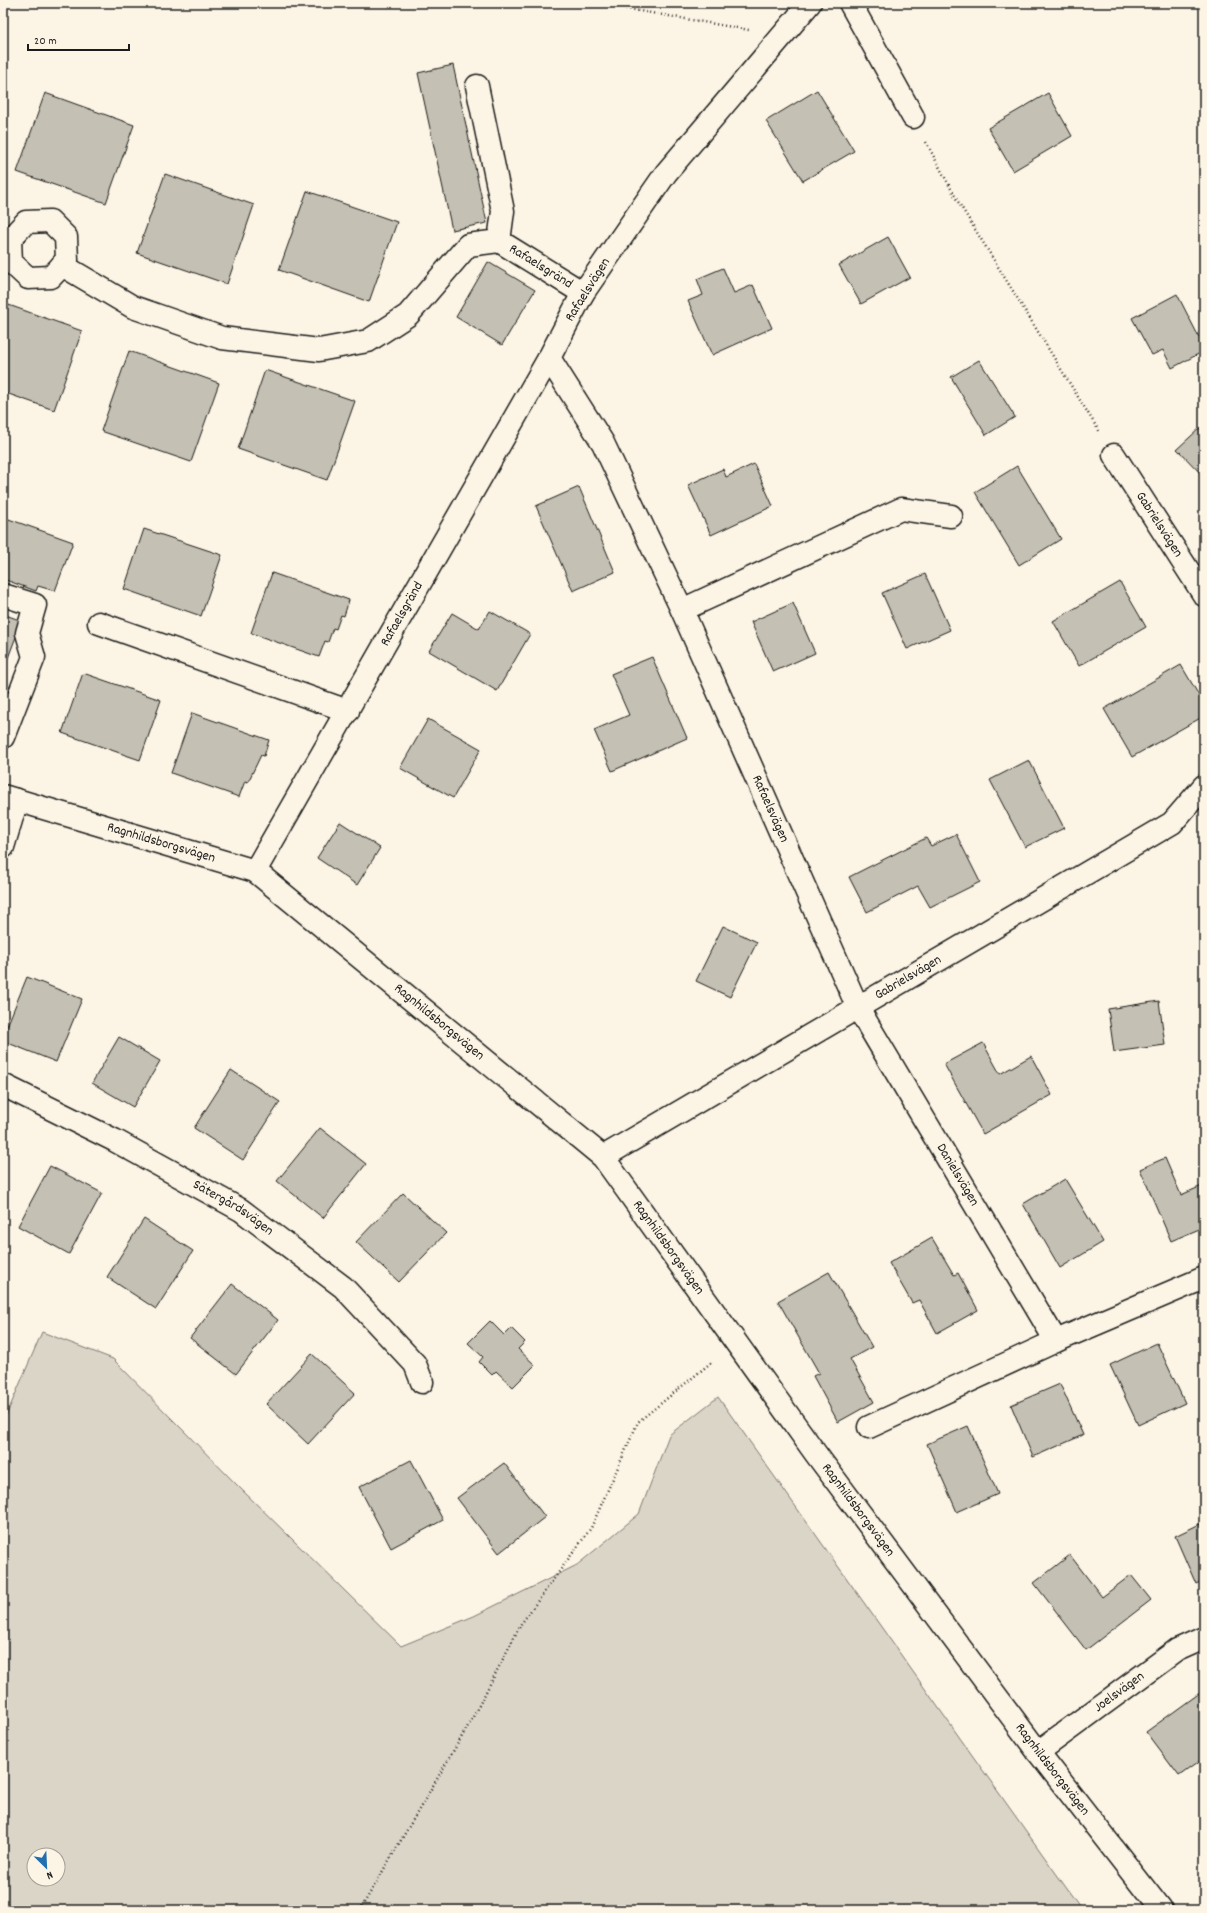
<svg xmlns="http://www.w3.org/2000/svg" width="1207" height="1913" viewBox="0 0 1207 1913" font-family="Dekko,sans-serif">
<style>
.green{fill:#dbd5c8;stroke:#7c7872;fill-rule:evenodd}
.building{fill:#c4c0b3;stroke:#1c1c1c}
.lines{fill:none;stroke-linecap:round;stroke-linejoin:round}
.minor-casing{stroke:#1c1c1c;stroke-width:25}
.path{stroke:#1c1c1c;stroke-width:2.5;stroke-dasharray:1 3;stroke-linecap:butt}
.minor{stroke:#fcf5e5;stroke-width:22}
.labels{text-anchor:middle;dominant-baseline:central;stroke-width:4;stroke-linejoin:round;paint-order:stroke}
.street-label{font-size:14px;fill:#1c1c1c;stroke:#fcf5e5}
</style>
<rect width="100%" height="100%" fill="#fcf5e5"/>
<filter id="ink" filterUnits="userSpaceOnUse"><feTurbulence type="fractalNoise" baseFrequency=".025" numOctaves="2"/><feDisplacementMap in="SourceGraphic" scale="8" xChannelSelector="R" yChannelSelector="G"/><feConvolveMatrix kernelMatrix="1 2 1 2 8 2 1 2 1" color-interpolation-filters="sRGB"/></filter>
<g filter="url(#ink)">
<path class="green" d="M42 1332 113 1359 239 1487 401 1646 474 1616 577 1565 639 1514 669 1435 718 1397 1082 1910H3V1423ZM34 1855H58V1879H34Z"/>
<path class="building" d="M453 65 487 223 452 230 418 73Z
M817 90 854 151 803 181 766 121Z
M45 93 134 125 106 203 17 172Z
M1048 93 1072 136 1013 171 988 128Z
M165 174 254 205 227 284 137 253Z
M307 191 397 222 369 302 279 270Z
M888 237 910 277 861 304 839 265Z
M488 262 535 290 502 345 456 317Z
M723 268 734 293 753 285 772 328 712 355 688 301 703 295 697 279Z
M1177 294 1204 347V351L1172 368 1163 350 1152 355 1132 318Z
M3 303 82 331 54 410 3 392Z
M129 351 219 383 191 462 101 431Z
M979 360 1015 417 986 435 951 377Z
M265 370 355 401 327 480 238 449Z
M1201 427 1204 430V477L1177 449Z
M754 464 773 506 711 535 688 485 723 469 726 477Z
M1017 466 1061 539 1019 565 975 492Z
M579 487 615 572 573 591 536 506Z
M3 517 73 542 55 591 38 586 36 591 3 579Z
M144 529 222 555 201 616 124 589Z
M272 573 349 600 344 616 341 615 336 629 333 628 328 642 325 641 319 657 251 633Z
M925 574 950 630 907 649 882 593Z
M1120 582 1146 627 1079 666 1053 621Z
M793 603 815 653 773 672 751 622Z
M490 611 530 634 497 691 429 651 452 613 479 629Z
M3 614 22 621 3 671Z
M652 657 687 738 612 771 594 730 629 715 611 674Z
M1181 665 1204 704V716L1132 757 1104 709Z
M83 673 161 700 140 760 62 733Z
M192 713 269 740 264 756 261 755 248 782 245 781 239 797 171 773Z
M428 719 481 749 453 798 400 768Z
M1029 760 1064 828 1025 847 990 780Z
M340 822 380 848 357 885 317 858Z
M956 834 980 882 930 907 918 886 867 912 849 877 926 838 931 846Z
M723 926 757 942 730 997 696 981Z
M27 977 82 999 56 1062 3 1041V1036Z
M1159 1001 1165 1045 1114 1052 1108 1009Z
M119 1037 160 1061 133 1107 92 1083Z
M983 1043 1000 1074 1031 1056 1052 1095 983 1134 944 1064Z
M231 1070 280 1102 243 1160 194 1128Z
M320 1128 366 1164 323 1218 277 1181Z
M1165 1158 1181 1195 1204 1185V1227L1171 1241 1140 1169Z
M50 1166 102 1193 69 1254 18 1226Z
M1065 1179 1103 1242 1060 1268 1023 1204Z
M403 1193 446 1233 399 1282 356 1242Z
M144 1219 193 1251 156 1309 107 1277Z
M932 1238 954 1275 958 1273 978 1310 937 1333 919 1300 912 1303 889 1263Z
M829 1272 872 1347 850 1359 874 1402 838 1422 813 1376 819 1373 778 1301Z
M232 1284 278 1320 236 1374 190 1338Z
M490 1321 504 1335 511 1328 525 1342 518 1349 535 1365 513 1387 496 1371 492 1375 479 1362 483 1357 468 1343Z
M1157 1343 1185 1403 1138 1425 1110 1365Z
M312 1354 355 1393 308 1444 266 1404Z
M1060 1384 1083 1435 1033 1457 1011 1405Z
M968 1426 998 1494 957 1512 927 1444Z
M411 1460 443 1520 391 1548 359 1487Z
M504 1463 545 1517 499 1553 457 1498Z
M1204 1522V1580L1196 1584 1175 1536Z
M1070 1555 1102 1597 1131 1575 1151 1600 1086 1650 1034 1583Z
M1204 1690V1758L1179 1776 1146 1732Z"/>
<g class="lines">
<defs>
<g id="minor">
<path id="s1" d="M810 3 666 173 583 293 549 358 603 443 682 610 858 1008 1056 1341 1204 1278"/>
<path d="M850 3 913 117"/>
<path d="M477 86 503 211 499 241"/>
<path d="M50 221 66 237 67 260 51 277 28 278 11 262 10 239 26 222Z"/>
<path id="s2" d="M499 241 583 293"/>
<path d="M62 265 133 307 222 338 319 350 368 341 408 315 468 245 499 241"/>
<path id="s3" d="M1114 455 1204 595"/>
<path d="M3 595 35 605 27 633 34 657 3 737"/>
<path d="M682 610 901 509 951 516"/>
<path d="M99 623 348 711"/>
<path id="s4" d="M3 796 255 871 603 1157 816 1454 1038 1752 1161 1910"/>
<path d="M3 847 17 800"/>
<path id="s5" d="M255 871 549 358"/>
<path id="s6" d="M3 1085 114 1140 241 1210 343 1287 415 1364 422 1382"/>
<path id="s7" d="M603 1157 1172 823 1204 786"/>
<path d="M869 1427 1056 1341"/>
<path id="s8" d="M1038 1752 1177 1650 1204 1638"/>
</g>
</defs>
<use href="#minor" class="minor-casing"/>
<path class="path" d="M594 3 749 30
M926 142 957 200 1099 431
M360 1910 471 1721 521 1624 591 1528 638 1422 713 1361"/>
<use href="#minor" class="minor"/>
</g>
</g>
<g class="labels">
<g class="street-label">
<text stroke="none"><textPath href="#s2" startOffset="49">Rafaelsgränd</textPath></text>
<text transform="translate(588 290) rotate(-58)">Rafaelsvägen</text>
<text stroke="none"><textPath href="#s3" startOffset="83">Gabrielsvägen</textPath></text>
<text stroke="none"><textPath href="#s5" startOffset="296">Rafaelsgränd</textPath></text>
<text stroke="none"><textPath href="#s1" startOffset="945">Rafaelsvägen</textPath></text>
<text stroke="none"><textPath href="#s4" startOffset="165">Ragnhildsborgsvägen</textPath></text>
<text stroke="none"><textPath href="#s7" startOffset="354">Gabrielsvägen</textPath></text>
<text stroke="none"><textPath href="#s4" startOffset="501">Ragnhildsborgsvägen</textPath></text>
<text stroke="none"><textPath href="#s1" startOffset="1357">Danielsvägen</textPath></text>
<text stroke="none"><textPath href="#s6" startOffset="261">Sätergårdsvägen</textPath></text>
<text stroke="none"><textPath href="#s4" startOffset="825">Ragnhildsborgsvägen</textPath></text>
<text stroke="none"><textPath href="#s4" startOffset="1149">Ragnhildsborgsvägen</textPath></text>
<text stroke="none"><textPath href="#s8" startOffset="101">Joelsvägen</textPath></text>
<text stroke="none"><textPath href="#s4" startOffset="1473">Ragnhildsborgsvägen</textPath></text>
</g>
</g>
<rect width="1207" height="1913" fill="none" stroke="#fcf5e5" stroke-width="16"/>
<rect x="8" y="8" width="1191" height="1897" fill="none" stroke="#1c1c1c" stroke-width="1.5" filter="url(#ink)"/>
<g transform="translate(46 1867) rotate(156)"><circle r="19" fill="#fcf5e5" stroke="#a29e95"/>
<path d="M0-3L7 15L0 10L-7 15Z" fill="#1f6fb2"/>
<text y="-6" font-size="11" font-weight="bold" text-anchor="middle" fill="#1c1c1c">N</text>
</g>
<path d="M28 44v6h101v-6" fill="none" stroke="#1c1c1c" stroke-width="2"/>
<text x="34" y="44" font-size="12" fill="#1c1c1c" stroke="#fcf5e5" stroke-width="3" paint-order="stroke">20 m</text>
</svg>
